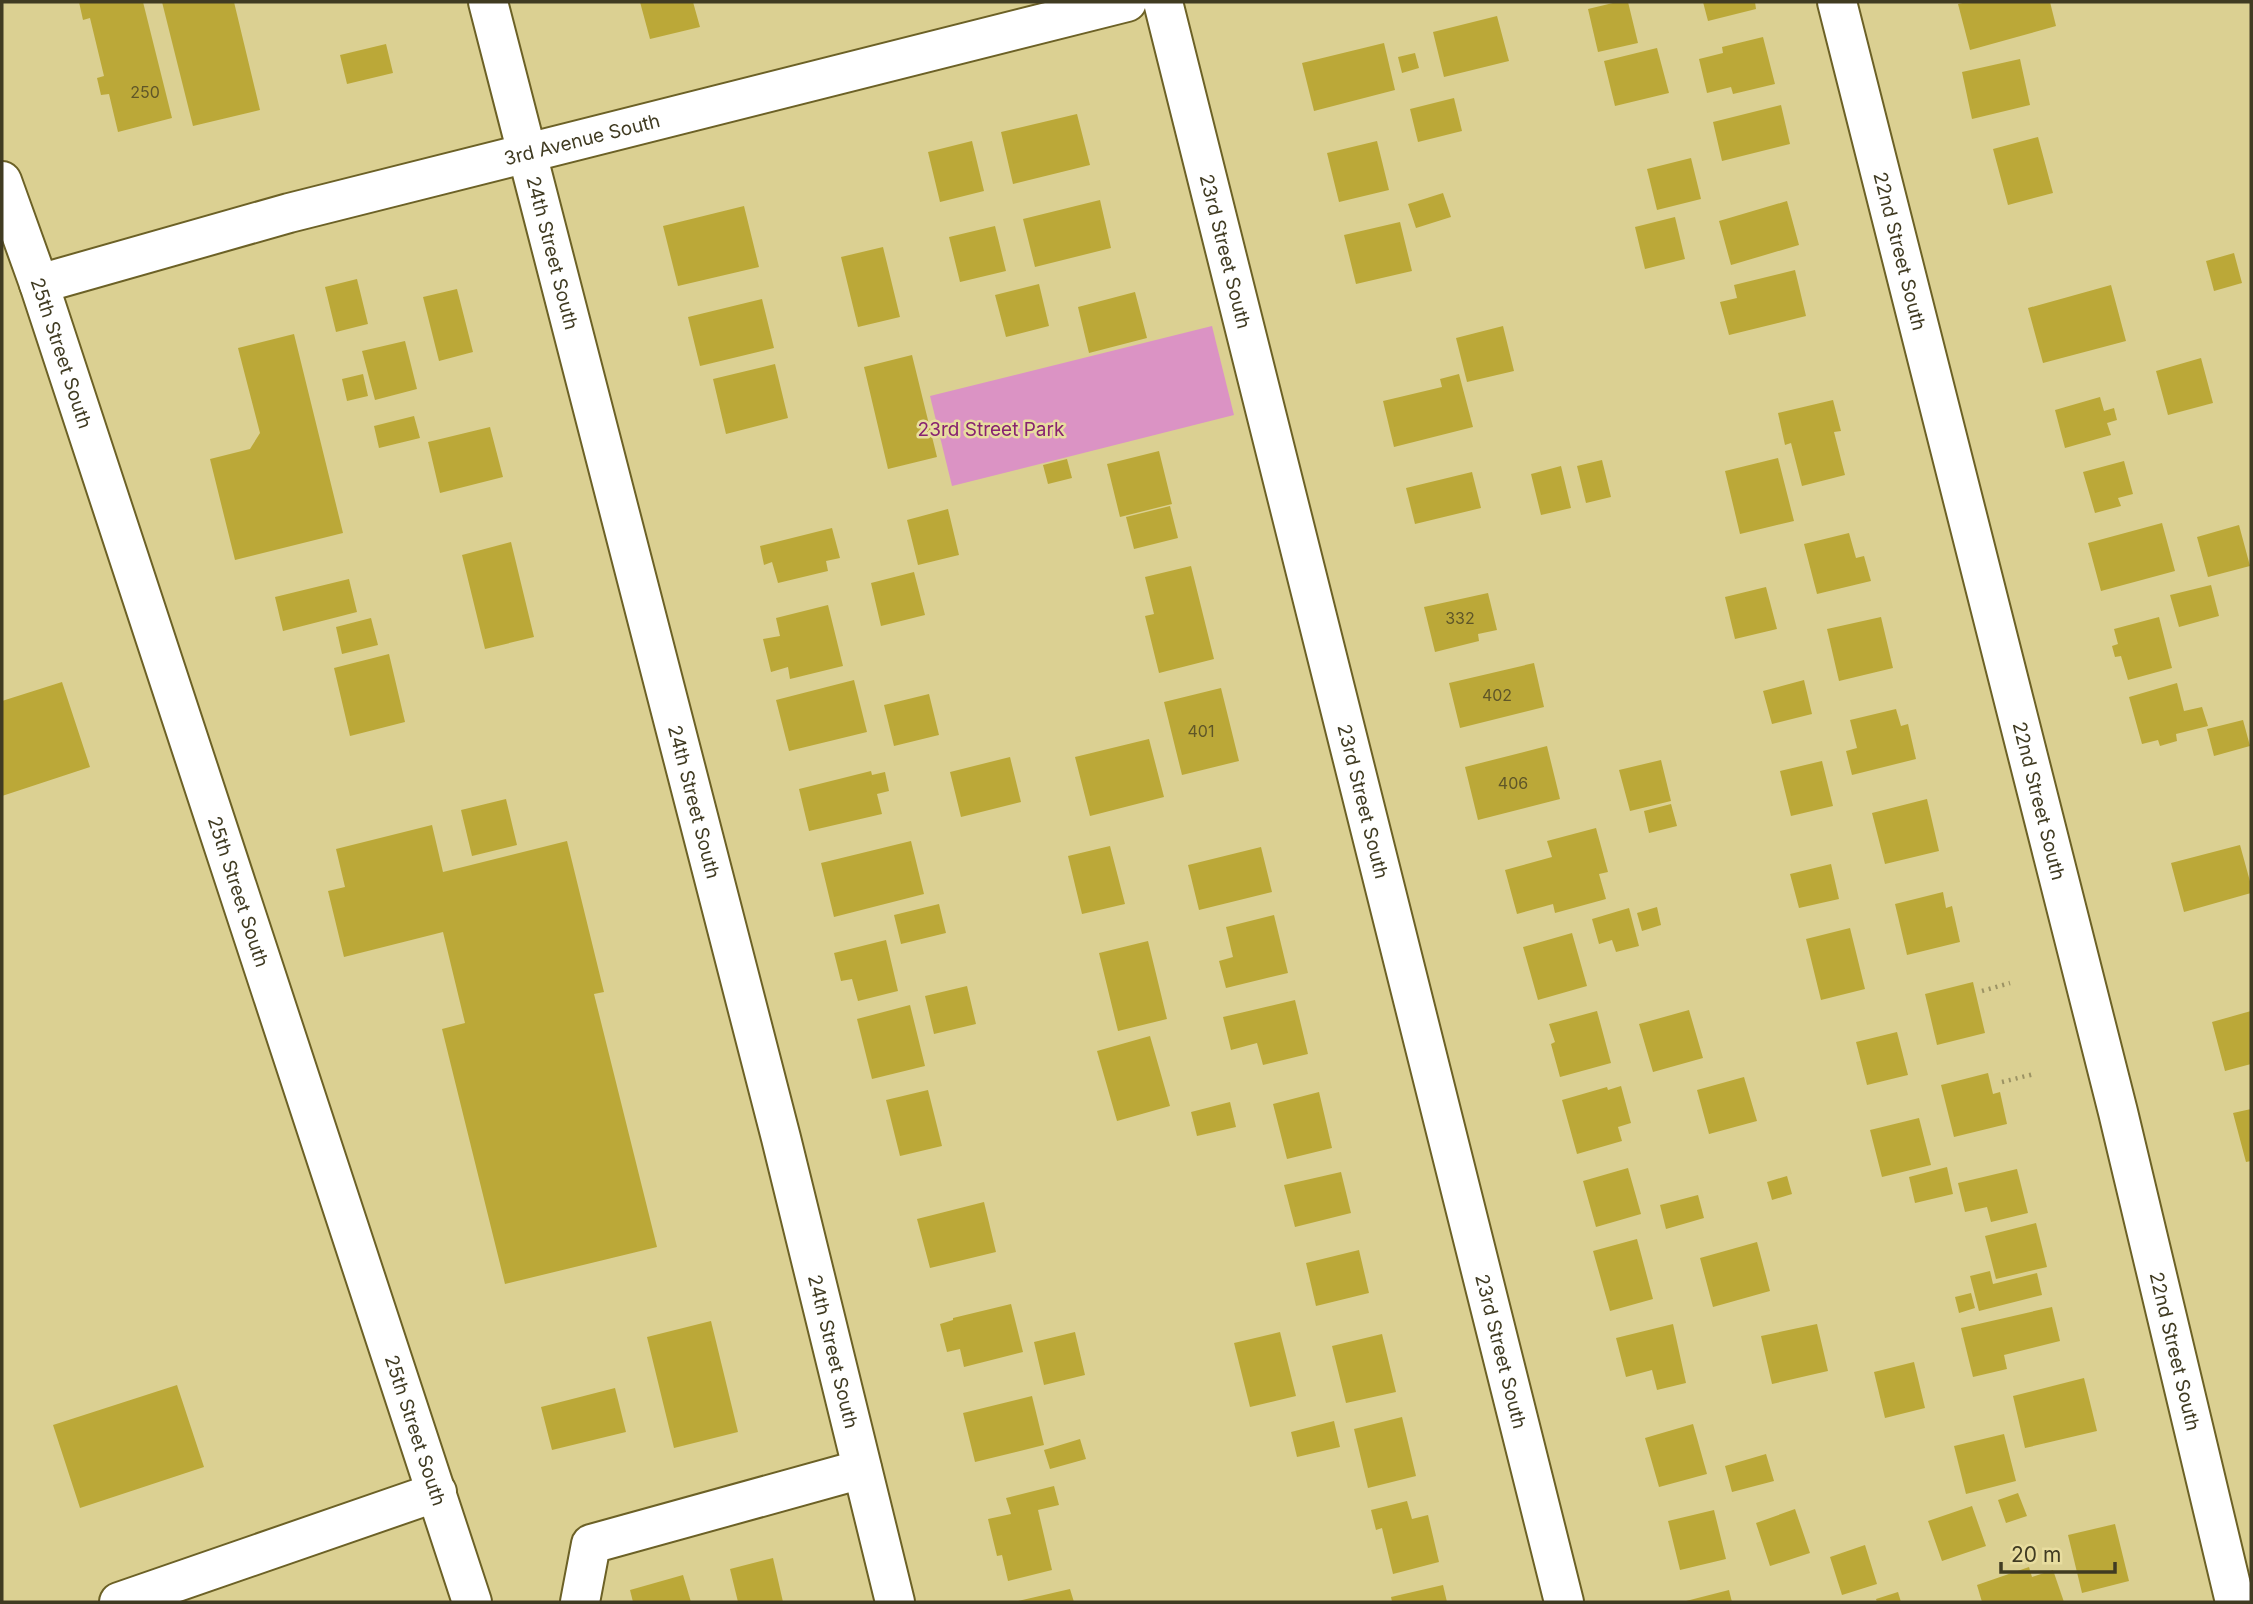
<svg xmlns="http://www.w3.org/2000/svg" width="2253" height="1604" viewBox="0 0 2253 1604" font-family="Inter,sans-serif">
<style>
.green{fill:#db93c4}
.building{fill:#bba838}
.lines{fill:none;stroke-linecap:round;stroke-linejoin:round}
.minor-casing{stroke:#6c6126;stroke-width:42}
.major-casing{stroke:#6c6126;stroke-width:42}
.path{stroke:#9c9364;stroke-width:4.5;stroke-dasharray:2 5;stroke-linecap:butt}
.minor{stroke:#fff;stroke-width:38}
.major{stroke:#fff;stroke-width:38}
.labels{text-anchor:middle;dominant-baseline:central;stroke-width:5;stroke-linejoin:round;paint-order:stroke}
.number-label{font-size:16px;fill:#5f5628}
.street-label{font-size:19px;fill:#403b22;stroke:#e8dd9f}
.park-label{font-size:19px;fill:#872270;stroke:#e8dd9f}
</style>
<rect width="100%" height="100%" fill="#dbd092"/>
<path class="green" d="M1212 326 1234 415 952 486 930 396Z"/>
<path class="building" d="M79 2H143L172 118 118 132 109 94 101 95 97 78 104 76 90 18 83 20Z
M162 2H234L260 110 193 126Z
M640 2H693L700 27 650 39Z
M1617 2H1628L1638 43 1598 52 1588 9Z
M1703 2H1755L1756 9 1708 21Z
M1967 2H2050L2056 26 1970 50 1958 4Z
M1497 16 1509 61 1444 77 1433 32Z
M1763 37 1775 84 1733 94 1731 87 1707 93 1699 59 1723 53 1722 47Z
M1384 43 1395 90 1314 111 1302 63Z
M386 44 393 73 347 84 340 55Z
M1657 48 1669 93 1615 106 1604 61Z
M1415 53 1419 68 1402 73 1398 57Z
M2020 59 2030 105 1972 119 1962 72Z
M1454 98 1462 131 1418 142 1410 109Z
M1781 105 1790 144 1722 161 1713 122Z
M1077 114 1090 165 1013 184 1001 132Z
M2038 137 2053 193 2008 205 1993 149Z
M972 141 984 191 940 202 928 152Z
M1377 141 1389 190 1339 202 1327 153Z
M1691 158 1701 199 1657 210 1647 169Z
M1443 193 1451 217 1416 228 1408 204Z
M1100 200 1111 248 1035 267 1023 219Z
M1787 201 1799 245 1731 265 1719 221Z
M744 206 759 267 678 286 663 226Z
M1675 217 1685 259 1645 269 1635 227Z
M1400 222 1412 271 1356 284 1344 235Z
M995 226 1006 271 960 282 949 237Z
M883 247 900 317 858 327 841 257Z
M2234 253 2242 283 2214 291 2206 261Z
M1795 270 1806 316 1729 335 1720 302 1737 298 1734 285Z
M357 279 368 324 336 332 325 287Z
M1039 284 1049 326 1006 337 995 295Z
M2111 285 2126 341 2043 363 2028 308Z
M457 289 473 352 439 361 423 297Z
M1135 292 1147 338 1089 353 1078 307Z
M762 299 774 348 700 366 688 317Z
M1503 326 1514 371 1467 382 1456 338Z
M294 334 343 533 235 560 210 459 250 449 260 433 238 348Z
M405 341 417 389 375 400 362 351Z
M912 355 937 457 888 469 864 367Z
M2201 358 2213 403 2168 415 2156 371Z
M775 364 788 418 726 434 713 379Z
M363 374 368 396 347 401 342 379Z
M1459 374 1473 427 1394 447 1383 401 1442 387 1440 379Z
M2100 397 2104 411 2114 408 2117 420 2107 423 2111 435 2065 448 2055 410Z
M1833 400 1841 431 1834 432 1845 475 1802 486 1791 443 1785 445 1778 413Z
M414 416 420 438 379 448 374 426Z
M490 427 503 477 440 493 428 442Z
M1159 451 1172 504 1120 517 1107 464Z
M1778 458 1794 521 1740 534 1725 471Z
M1067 459 1072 478 1048 484 1043 465Z
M1602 460 1611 497 1586 503 1577 466Z
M2124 461 2133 494 2118 498 2121 506 2095 513 2083 472Z
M1561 466 1571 508 1541 515 1531 474Z
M1472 472 1481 508 1415 524 1406 488Z
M1170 506 1178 538 1134 549 1126 517Z
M948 509 959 555 918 565 907 520Z
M2162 523 2175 571 2101 591 2088 543Z
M2239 525 2250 566 2208 577 2197 537Z
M832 528 840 558 826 561 828 571 778 583 772 562 764 565 760 546Z
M1849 533 1856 558 1864 556 1871 581 1817 594 1804 544Z
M511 542 534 637 485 649 462 555Z
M1191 566 1214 659 1159 673 1145 616 1154 614 1145 577Z
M914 572 925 615 881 626 871 583Z
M349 579 357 612 283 631 275 597Z
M2211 585 2219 616 2179 627 2170 595Z
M1766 587 1777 629 1735 639 1725 597Z
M1488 593 1497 630 1478 634 1479 641 1435 652 1424 607Z
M828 605 843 666 790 679 788 667 771 672 763 639 780 636 776 618Z
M1881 617 1893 668 1839 681 1827 629Z
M2159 617 2172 668 2128 680 2121 656 2115 657 2112 646 2118 644 2114 629Z
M371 618 378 645 342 654 336 627Z
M389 654 405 722 350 736 334 668Z
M1534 663 1544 707 1460 728 1449 683Z
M854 680 867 732 789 751 776 700Z
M1804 680 1812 714 1772 724 1763 691Z
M62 682 90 767 2 796V701Z
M2177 683 2184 711 2202 707 2208 726 2176 734 2177 741 2160 746 2158 740 2142 744 2129 697Z
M1221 688 1239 761 1182 775 1164 702Z
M929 694 939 735 894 746 884 705Z
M1896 709 1901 726 1908 724 1916 759 1852 775 1846 751 1857 748 1850 720Z
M2243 720 2250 746 2214 756 2207 729Z
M1149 739 1164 797 1090 816 1075 757Z
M1547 746 1560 799 1478 820 1465 767Z
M1010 757 1021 802 961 817 950 772Z
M1661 760 1671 801 1630 811 1619 770Z
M1822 761 1833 806 1791 816 1780 771Z
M871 771 872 775 885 772 889 791 877 794 882 814 809 831 799 789Z
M506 799 517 845 472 856 461 810Z
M1927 799 1939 851 1885 864 1872 813Z
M1671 804 1677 826 1649 833 1644 811Z
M432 825 443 872 567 841 604 992 594 994 657 1247 505 1284 442 1029 465 1023 443 932 344 957 328 891 345 887 336 849Z
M1596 828 1608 872 1599 874 1606 899 1555 913 1553 904 1517 914 1505 870 1552 857 1547 841Z
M911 841 924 894 834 917 821 863Z
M2240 845 2251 885V893L2184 912 2171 863Z
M1110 846 1125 904 1082 914 1068 856Z
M1261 847 1272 892 1199 910 1188 865Z
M1831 864 1839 899 1799 908 1790 874Z
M1943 892 1946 908 1952 906 1960 942 1907 955 1895 904Z
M939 904 946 933 901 944 894 915Z
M1657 907 1661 925 1642 931 1637 913Z
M1629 908 1639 946 1616 952 1612 940 1599 944 1592 919Z
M1274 915 1288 973 1226 988 1219 961 1233 957 1226 927Z
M1850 928 1865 989 1821 1000 1806 939Z
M1572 933 1587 986 1538 1000 1523 947Z
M886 940 898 991 858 1001 852 979 841 981 834 953Z
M1148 941 1167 1019 1118 1031 1099 953Z
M1973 982 1985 1033 1937 1045 1925 994Z
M967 986 976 1024 934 1034 925 996Z
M1295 1000 1308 1054 1263 1065 1257 1043 1231 1050 1223 1017Z
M910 1005 925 1066 872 1079 857 1019Z
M1689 1010 1703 1058 1653 1072 1639 1024Z
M1597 1011 1611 1063 1560 1077 1551 1044 1555 1042 1549 1024Z
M2251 1011V1064L2225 1071 2212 1022Z
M1897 1032 1908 1075 1867 1085 1856 1042Z
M1150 1036 1170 1106 1117 1121 1097 1051Z
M1988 1073 1993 1094 2000 1092 2007 1124 1954 1137 1941 1085Z
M1744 1077 1757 1121 1709 1134 1697 1090Z
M1621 1086 1631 1123 1618 1127 1622 1141 1577 1154 1562 1100 1607 1087 1608 1090Z
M928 1090 942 1146 900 1156 886 1100Z
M1319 1092 1332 1148 1287 1159 1273 1104Z
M1230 1102 1236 1127 1197 1136 1191 1112Z
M2251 1109V1161L2246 1162 2233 1113Z
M1919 1118 1931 1165 1882 1177 1870 1130Z
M1947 1167 1953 1194 1915 1203 1909 1177Z
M1628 1168 1641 1214 1596 1227 1583 1181Z
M2017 1169 2028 1213 1991 1222 1987 1207 1965 1212 1958 1183Z
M1341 1172 1351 1213 1295 1227 1284 1185Z
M1787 1176 1792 1194 1772 1200 1767 1182Z
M1698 1195 1704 1218 1666 1229 1660 1205Z
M984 1202 996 1252 930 1268 917 1219Z
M2036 1223 2047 1267 1996 1279 1985 1236Z
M1637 1239 1653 1299 1610 1311 1593 1251Z
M1757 1242 1770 1291 1713 1307 1700 1258Z
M1359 1250 1369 1293 1316 1306 1306 1263Z
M1990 1271 1993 1284 2037 1273 2042 1295 1979 1311 1970 1276Z
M1971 1293 1975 1308 1959 1313 1955 1297Z
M1011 1304 1023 1352 964 1367 960 1349 947 1352 940 1324 953 1320V1318Z
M2052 1307 2060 1341 2004 1355 2007 1369 1973 1377 1961 1328Z
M711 1321 738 1432 674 1448 647 1337Z
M1673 1324 1686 1383 1657 1390 1652 1370 1626 1377 1616 1338Z
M1817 1324 1828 1371 1772 1384 1761 1336Z
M1075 1332 1085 1375 1044 1385 1034 1342Z
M1280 1332 1296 1396 1250 1407 1234 1343Z
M1382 1334 1396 1392 1346 1403 1332 1346Z
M1914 1362 1925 1408 1885 1418 1874 1372Z
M2084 1378 2097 1431 2025 1448 2013 1396Z
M177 1385 204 1467 80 1508 53 1425Z
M615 1388 626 1432 552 1450 541 1407Z
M1032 1396 1044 1445 975 1462 963 1413Z
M1402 1417 1416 1476 1368 1488 1354 1429Z
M1334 1421 1340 1447 1297 1457 1291 1432Z
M1693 1424 1707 1474 1659 1487 1645 1438Z
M2004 1434 2016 1481 1966 1494 1954 1446Z
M1080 1439 1086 1459 1050 1469 1044 1450Z
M1766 1454 1774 1481 1732 1492 1725 1466Z
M1054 1486 1059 1505 1038 1510 1052 1570 1008 1581 1002 1555 997 1556 988 1519 1011 1514 1006 1498Z
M2018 1493 2027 1516 2006 1523 1998 1500Z
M1407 1501 1412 1519 1428 1515 1439 1562 1393 1574 1382 1528 1376 1530 1371 1510Z
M1972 1506 1986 1546 1942 1561 1928 1521Z
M1795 1509 1810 1553 1770 1566 1756 1523Z
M1714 1510 1726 1559 1680 1570 1668 1521Z
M2115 1524 2129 1581 2082 1593 2068 1535Z
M1865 1545 1877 1584 1842 1595 1830 1557Z
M773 1558 783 1602H738L730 1569Z
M2029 1567 2032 1577 2053 1570 2064 1602H1982L1977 1585Z
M683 1575 691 1602H633L630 1590Z
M1443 1585 1447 1602H1392L1391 1597Z
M1070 1589 1074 1602H1018V1601Z
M1729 1590 1732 1602H1686V1601Z
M1898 1592 1901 1602H1877L1876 1599Z"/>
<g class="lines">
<defs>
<g id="minor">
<path id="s1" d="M488 2 781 1138 895 1602"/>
<path id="s2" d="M1163 2 1564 1602"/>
<path id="s3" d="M1837 2 2118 1112 2235 1602"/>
<path id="s4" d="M39 284 289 213 1127 2"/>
<path d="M119 1602 437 1492"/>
<path d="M580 1602 591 1544 862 1469"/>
</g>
<g id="major">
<path id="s5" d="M2 181 39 284 472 1602"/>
</g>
</defs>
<use href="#minor" class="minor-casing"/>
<use href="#major" class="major-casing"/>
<path class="path" d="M1982 991 2010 983
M2002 1082 2034 1074"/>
<use href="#minor" class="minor"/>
<use href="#major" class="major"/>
</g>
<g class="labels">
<g class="number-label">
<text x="145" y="92">250</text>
<text x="1460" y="618">332</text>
<text x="1497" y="695">402</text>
<text x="1201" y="731">401</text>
<text x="1513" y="783">406</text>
</g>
<g class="street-label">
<text stroke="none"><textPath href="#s4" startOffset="562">3rd Avenue South</textPath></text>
<text stroke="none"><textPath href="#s1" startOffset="259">24th Street South</textPath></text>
<text stroke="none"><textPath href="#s2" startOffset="257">23rd Street South</textPath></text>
<text stroke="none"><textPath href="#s3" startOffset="257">22nd Street South</textPath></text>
<text stroke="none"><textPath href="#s5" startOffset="182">25th Street South</textPath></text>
<text stroke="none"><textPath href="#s3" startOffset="824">22nd Street South</textPath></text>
<text stroke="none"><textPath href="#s1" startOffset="826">24th Street South</textPath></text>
<text stroke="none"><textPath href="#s2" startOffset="824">23rd Street South</textPath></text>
<text stroke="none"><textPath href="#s5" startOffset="749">25th Street South</textPath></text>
<text stroke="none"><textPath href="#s1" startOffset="1393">24th Street South</textPath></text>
<text stroke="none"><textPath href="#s2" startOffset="1391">23rd Street South</textPath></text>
<text stroke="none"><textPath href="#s3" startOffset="1391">22nd Street South</textPath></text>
<text stroke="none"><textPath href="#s5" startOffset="1316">25th Street South</textPath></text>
</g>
<g class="park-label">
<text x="991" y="429">23rd Street Park</text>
</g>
</g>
<rect width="2253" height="1604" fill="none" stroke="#403b22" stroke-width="7"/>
<path d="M2001 1562v10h114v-10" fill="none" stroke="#403b22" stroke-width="3.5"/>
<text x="2011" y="1562" font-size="21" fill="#403b22" stroke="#e8dd9f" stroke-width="5" paint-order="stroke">20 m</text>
</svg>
